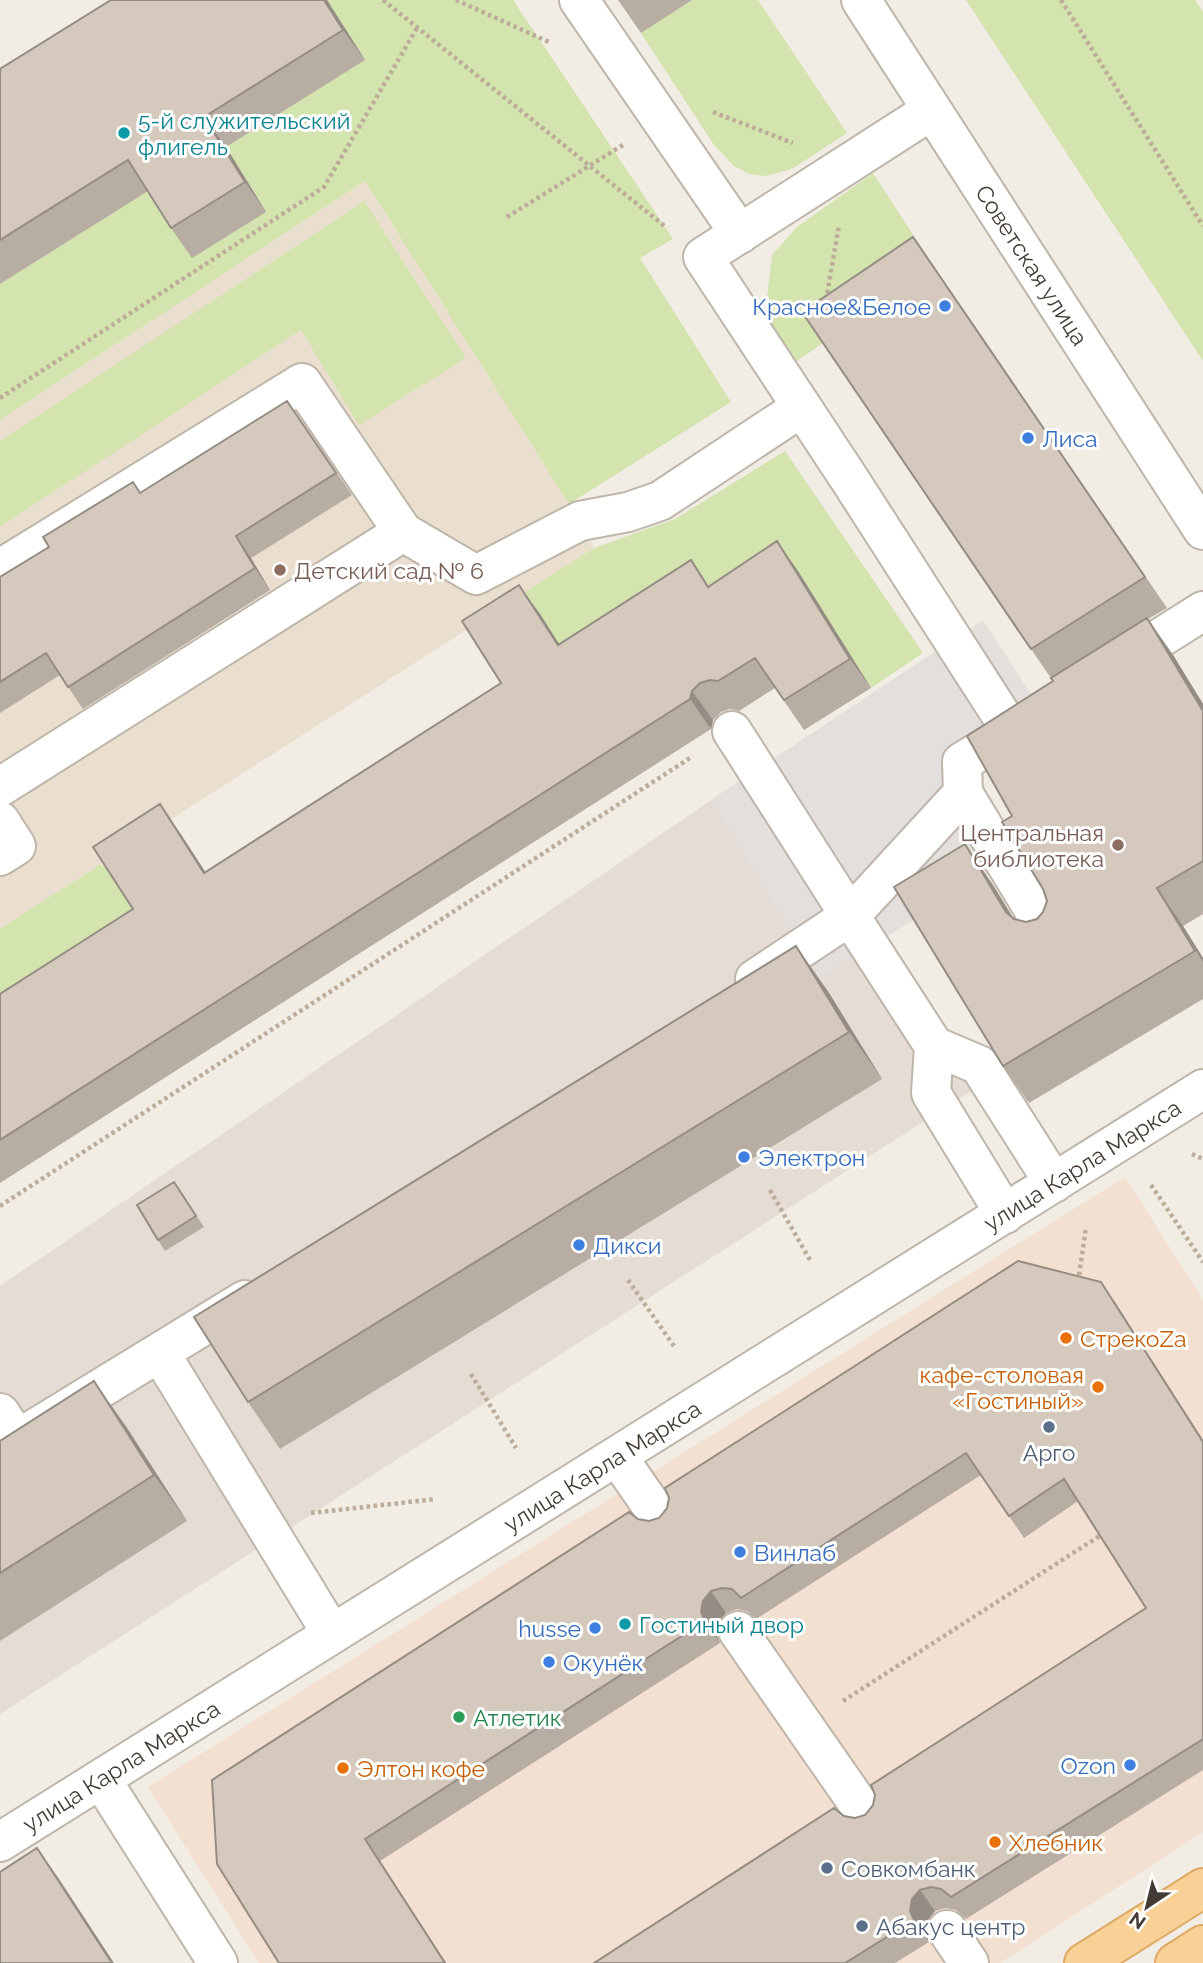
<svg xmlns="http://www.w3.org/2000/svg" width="1203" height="1963" viewBox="0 0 1203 1963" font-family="Raleway,sans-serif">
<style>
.residential{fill:#e5ddd3}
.commercial{fill:#f3e0d0}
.education{fill:#eadfcf}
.green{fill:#d3e4ae}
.parking{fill:#e2dfdc}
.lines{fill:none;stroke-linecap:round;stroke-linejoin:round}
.minor-casing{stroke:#bfb5aa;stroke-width:42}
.major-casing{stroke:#da6;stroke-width:42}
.path{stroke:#bdac99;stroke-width:4.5;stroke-dasharray:3.5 3.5;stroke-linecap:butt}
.minor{stroke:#fff;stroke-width:38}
.major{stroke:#f9d095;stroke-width:38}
.wall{fill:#b7ada3}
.shaded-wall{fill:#958d84}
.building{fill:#d5c9bd;stroke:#958d84;stroke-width:2}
.culture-dot{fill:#0f9aa8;stroke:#fff;stroke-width:2.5}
.shop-dot{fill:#3f7fe0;stroke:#fff;stroke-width:2.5}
.education-dot{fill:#8d6e63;stroke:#fff;stroke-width:2.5}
.food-dot{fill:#e8710a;stroke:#fff;stroke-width:2.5}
.service-dot{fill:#5c6f8a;stroke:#fff;stroke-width:2.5}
.leisure-dot{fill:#2e9e5b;stroke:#fff;stroke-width:2.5}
.labels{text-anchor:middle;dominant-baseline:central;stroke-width:6;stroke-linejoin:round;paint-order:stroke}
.culture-label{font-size:23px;fill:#0d838f;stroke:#fff;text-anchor:start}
.street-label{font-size:23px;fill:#433b34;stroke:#fff}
.shop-label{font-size:23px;fill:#366cbe;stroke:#fff;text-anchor:start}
.education-label{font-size:23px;fill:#785e54;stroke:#fff;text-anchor:start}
.food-label{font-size:23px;fill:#c56008;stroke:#fff;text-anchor:start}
.service-label{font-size:23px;fill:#4e5e75;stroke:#fff;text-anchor:start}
.leisure-label{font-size:23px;fill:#27864d;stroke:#fff;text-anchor:start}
</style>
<rect width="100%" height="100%" fill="#f1ece4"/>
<path class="residential" d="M767 762 976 1088 0 1714V1286Z"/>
<path class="commercial" d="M1125 1177 1203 1300V1832L1000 1963H259L148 1787Z"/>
<path class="education" d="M365 181 580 521 594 548 0 929V420Z"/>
<path class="green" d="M327 0H513L673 239 640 258 731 402 569 504 365 181 0 420V284L149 190 266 212 226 147 364 60Z
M692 0H758L847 133 792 169 766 176 749 174 734 166 714 145 641 33Z
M966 0H1195L1203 12V361Z
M873 173 934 267 794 363 771 328 767 297 772 255 797 227Z
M364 201 466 358 359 425 301 330 0 527V441Z
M785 451 923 653 871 688 579 675 525 592 594 548 675 519Z
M101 864 114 876 153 939 0 1037V929Z"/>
<path class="parking" d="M983 620 1051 725 978 776 1021 854 819 978 711 800Z"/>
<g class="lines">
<defs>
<path id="minor" d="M579 0 740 234
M861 0 1203 530
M932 110 703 257 850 480 1012 732
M403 532 476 575 580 521 628 512 660 501 802 407
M0 569 302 383 403 532 0 787
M1116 666 1203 611
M1021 726 962 762 963 793 850 916 934 1046 979 1065 1054 1183
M732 731 850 916 755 979
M963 793 1051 938
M0 821 16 846 0 856
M934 1046 931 1093 1005 1214
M160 1353 332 1634
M0 1413 18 1440
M0 1450 245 1300
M617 1456 662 1521
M738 1631 868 1818
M101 1779 218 1963
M0 1842 1203 1089
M947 1930 969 1963"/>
<path id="major" d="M1084 1963 1203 1888
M1175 1963 1203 1945"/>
</defs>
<use href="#minor" class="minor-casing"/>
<use href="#major" class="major-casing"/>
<path class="path" d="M383 0 667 228
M456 0 551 43
M1061 0 1203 226
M713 112 793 143
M507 217 623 145
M826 300 839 225
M0 398 324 187 417 28
M1192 1154 1203 1159
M1151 1185 1203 1262
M770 1190 810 1260
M0 1206 693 756
M628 1280 674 1346
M1078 1282 1086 1228
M471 1374 516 1448
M311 1513 436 1499
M843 1701 1101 1535"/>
<use href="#minor" class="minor"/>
<use href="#major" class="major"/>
</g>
<path class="wall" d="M327 0 365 60 226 147 266 212 192 258 171 228 148 191 0 284V69Z
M618 0H692L641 33Z
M913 237 1167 608 1148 619 1173 655 1203 704V914L1183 926 1203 958V999L1029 1103 1003 1066 991 882 1014 919 1026 922 1037 919 1043 912 1047 901 1043 889 1012 816 1053 681 1031 649Z
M287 401 352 495 251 558 270 590 83 709 60 675 0 713V577L49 547 133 482 141 493Z
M798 571 871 688 804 730 775 688 739 711 730 709 721 712 713 720 711 729 0 1183V994L133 909 180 833 205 872 501 683 540 614 559 645 709 586Z
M796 946 829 993 882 1079 280 1449 248 1402Z
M174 1182 204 1227 165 1251 158 1240Z
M1116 1304 1203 1440V1770L966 1919 956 1910 946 1908 935 1911 927 1921 925 1932 929 1942 895 1963H594L844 1816 855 1818 865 1815 1146 1608 1078 1501 1024 1538 981 1475 756 1619 747 1611 737 1609 726 1613 718 1622 716 1634 720 1643 380 1861 446 1963H279L217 1864 638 1519 649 1521 659 1518Z
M94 1381 127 1428 187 1521 0 1641V1441Z"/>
<path class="shaded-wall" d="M324 0H327L365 60 343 30Z
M204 117 226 147 266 212 245 182Z
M236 536 251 558 270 590 255 568Z
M777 541 798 571 871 688 850 659Z
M519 585 540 614 579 675 558 645Z
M1147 618 1173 655 1203 704V711Z
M692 691 713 720 711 729 690 699Z
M160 804 180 833 225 902 204 873Z
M965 844 991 882 1032 949 1006 912Z
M1157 888 1183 926 1203 958V962Z
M796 946 829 993 882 1079 849 1032Z
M1101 1282 1116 1304 1203 1440V1442Z
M94 1381 127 1428 187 1521 154 1475Z
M711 1591 726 1613 718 1622 716 1634 720 1643 705 1621 701 1612 703 1601Z
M365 1839 380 1861 446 1963H445Z
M37 1848 59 1879 114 1963H112Z
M920 1890 935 1911 927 1921 925 1932 929 1942 914 1920 910 1911 912 1899Z"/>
<path class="building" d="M111 0H324L343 30 204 117 245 182 171 228 128 160 0 240V69Z
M913 237 1145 577 1031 649 802 312Z
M287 401 336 473 236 536 255 568 68 687 46 653 0 682V577L49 547 43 537 133 482 140 493Z
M777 541 850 659 784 700 755 658 718 681 710 680 700 683 692 691 690 699 0 1140V994L133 909 93 847 160 804 204 873 501 683 462 621 519 585 558 645 691 560 708 587Z
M1147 618 1203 711V861L1157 888 1195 951 1003 1066 894 887 965 844 1006 912 1014 919 1026 922 1037 919 1043 912 1047 901 1043 889 1002 822 1012 816 967 736 1053 681 1051 678Z
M796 946 849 1032 248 1402 194 1317Z
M174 1182 196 1216 158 1240 137 1205Z
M1018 1261 1101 1282 1203 1442V1739L951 1897 941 1889 931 1887 920 1890 912 1899 910 1911 914 1920 845 1963H594L834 1808 844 1816 855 1818 865 1815 873 1805 875 1795 871 1785 1146 1608 1064 1479 1009 1516 966 1453 741 1598 732 1589 722 1588 711 1591 703 1601 701 1612 705 1621 365 1839 445 1963H279L217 1864 212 1780 629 1512 638 1519 649 1521 659 1518 667 1508 669 1498 665 1488Z
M94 1381 154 1475 0 1573V1441Z
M37 1848 112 1963H0V1872Z"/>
<g class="culture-dot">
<circle cx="124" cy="133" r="7"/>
<circle cx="625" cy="1624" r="7"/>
</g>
<g class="shop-dot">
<circle cx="945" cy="306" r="7"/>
<circle cx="1028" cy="438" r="7"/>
<circle cx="744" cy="1157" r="7"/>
<circle cx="579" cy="1245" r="7"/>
<circle cx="740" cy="1552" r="7"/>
<circle cx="595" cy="1628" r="7"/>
<circle cx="549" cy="1662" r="7"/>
<circle cx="1130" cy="1765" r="7"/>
</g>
<g class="education-dot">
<circle cx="280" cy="570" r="7"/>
<circle cx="1118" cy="845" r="7"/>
</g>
<g class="food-dot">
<circle cx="1066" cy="1338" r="7"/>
<circle cx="1098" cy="1387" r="7"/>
<circle cx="343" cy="1768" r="7"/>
<circle cx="995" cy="1842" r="7"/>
</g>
<g class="service-dot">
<circle cx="1049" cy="1427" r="7"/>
<circle cx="827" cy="1868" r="7"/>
<circle cx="862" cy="1926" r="7"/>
</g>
<circle class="leisure-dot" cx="459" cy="1717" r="7"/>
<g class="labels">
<g class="culture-label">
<text x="138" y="120">5-й служительский<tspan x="138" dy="26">флигель</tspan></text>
<text x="639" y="1624">Гостиный двор</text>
</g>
<g class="street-label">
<text transform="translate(1032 265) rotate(57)">Советская улица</text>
<text transform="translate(1082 1165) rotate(-32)">улица Карла Маркса</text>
<text transform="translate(602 1466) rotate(-32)">улица Карла Маркса</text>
<text transform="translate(121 1766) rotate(-32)">улица Карла Маркса</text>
</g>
<g class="shop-label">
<text x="931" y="306" text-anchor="end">Красное&amp;Белое</text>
<text x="1042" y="438">Лиса</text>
<text x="758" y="1157">Электрон</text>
<text x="593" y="1245">Дикси</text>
<text x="754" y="1552">Винлаб</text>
<text x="581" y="1628" text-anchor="end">husse</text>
<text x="563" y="1662">Окунёк</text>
<text x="1116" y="1765" text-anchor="end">Ozon</text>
</g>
<g class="education-label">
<text x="294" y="570">Детский сад № 6</text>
<text x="1104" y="832" text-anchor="end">Центральная<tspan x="1104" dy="26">библиотека</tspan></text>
</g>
<g class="food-label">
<text x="1080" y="1338">СтрекоZа</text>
<text x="1084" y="1374" text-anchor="end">кафе-столовая<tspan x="1084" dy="26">«Гостиный»</tspan></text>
<text x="357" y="1768">Элтон кофе</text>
<text x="1009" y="1842">Хлебник</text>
</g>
<g class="service-label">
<text x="1049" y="1452" text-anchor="middle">Арго</text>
<text x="841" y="1868">Совкомбанк</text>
<text x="876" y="1926">Абакус центр</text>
</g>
<g class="leisure-label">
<text x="473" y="1717">Атлетик</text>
</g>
</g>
<g transform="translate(1147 1907) rotate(215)" stroke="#ffffff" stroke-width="5" paint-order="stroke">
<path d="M0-5L12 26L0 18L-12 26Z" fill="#433b34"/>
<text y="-10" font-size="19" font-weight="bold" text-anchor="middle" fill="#433b34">N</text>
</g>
</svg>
